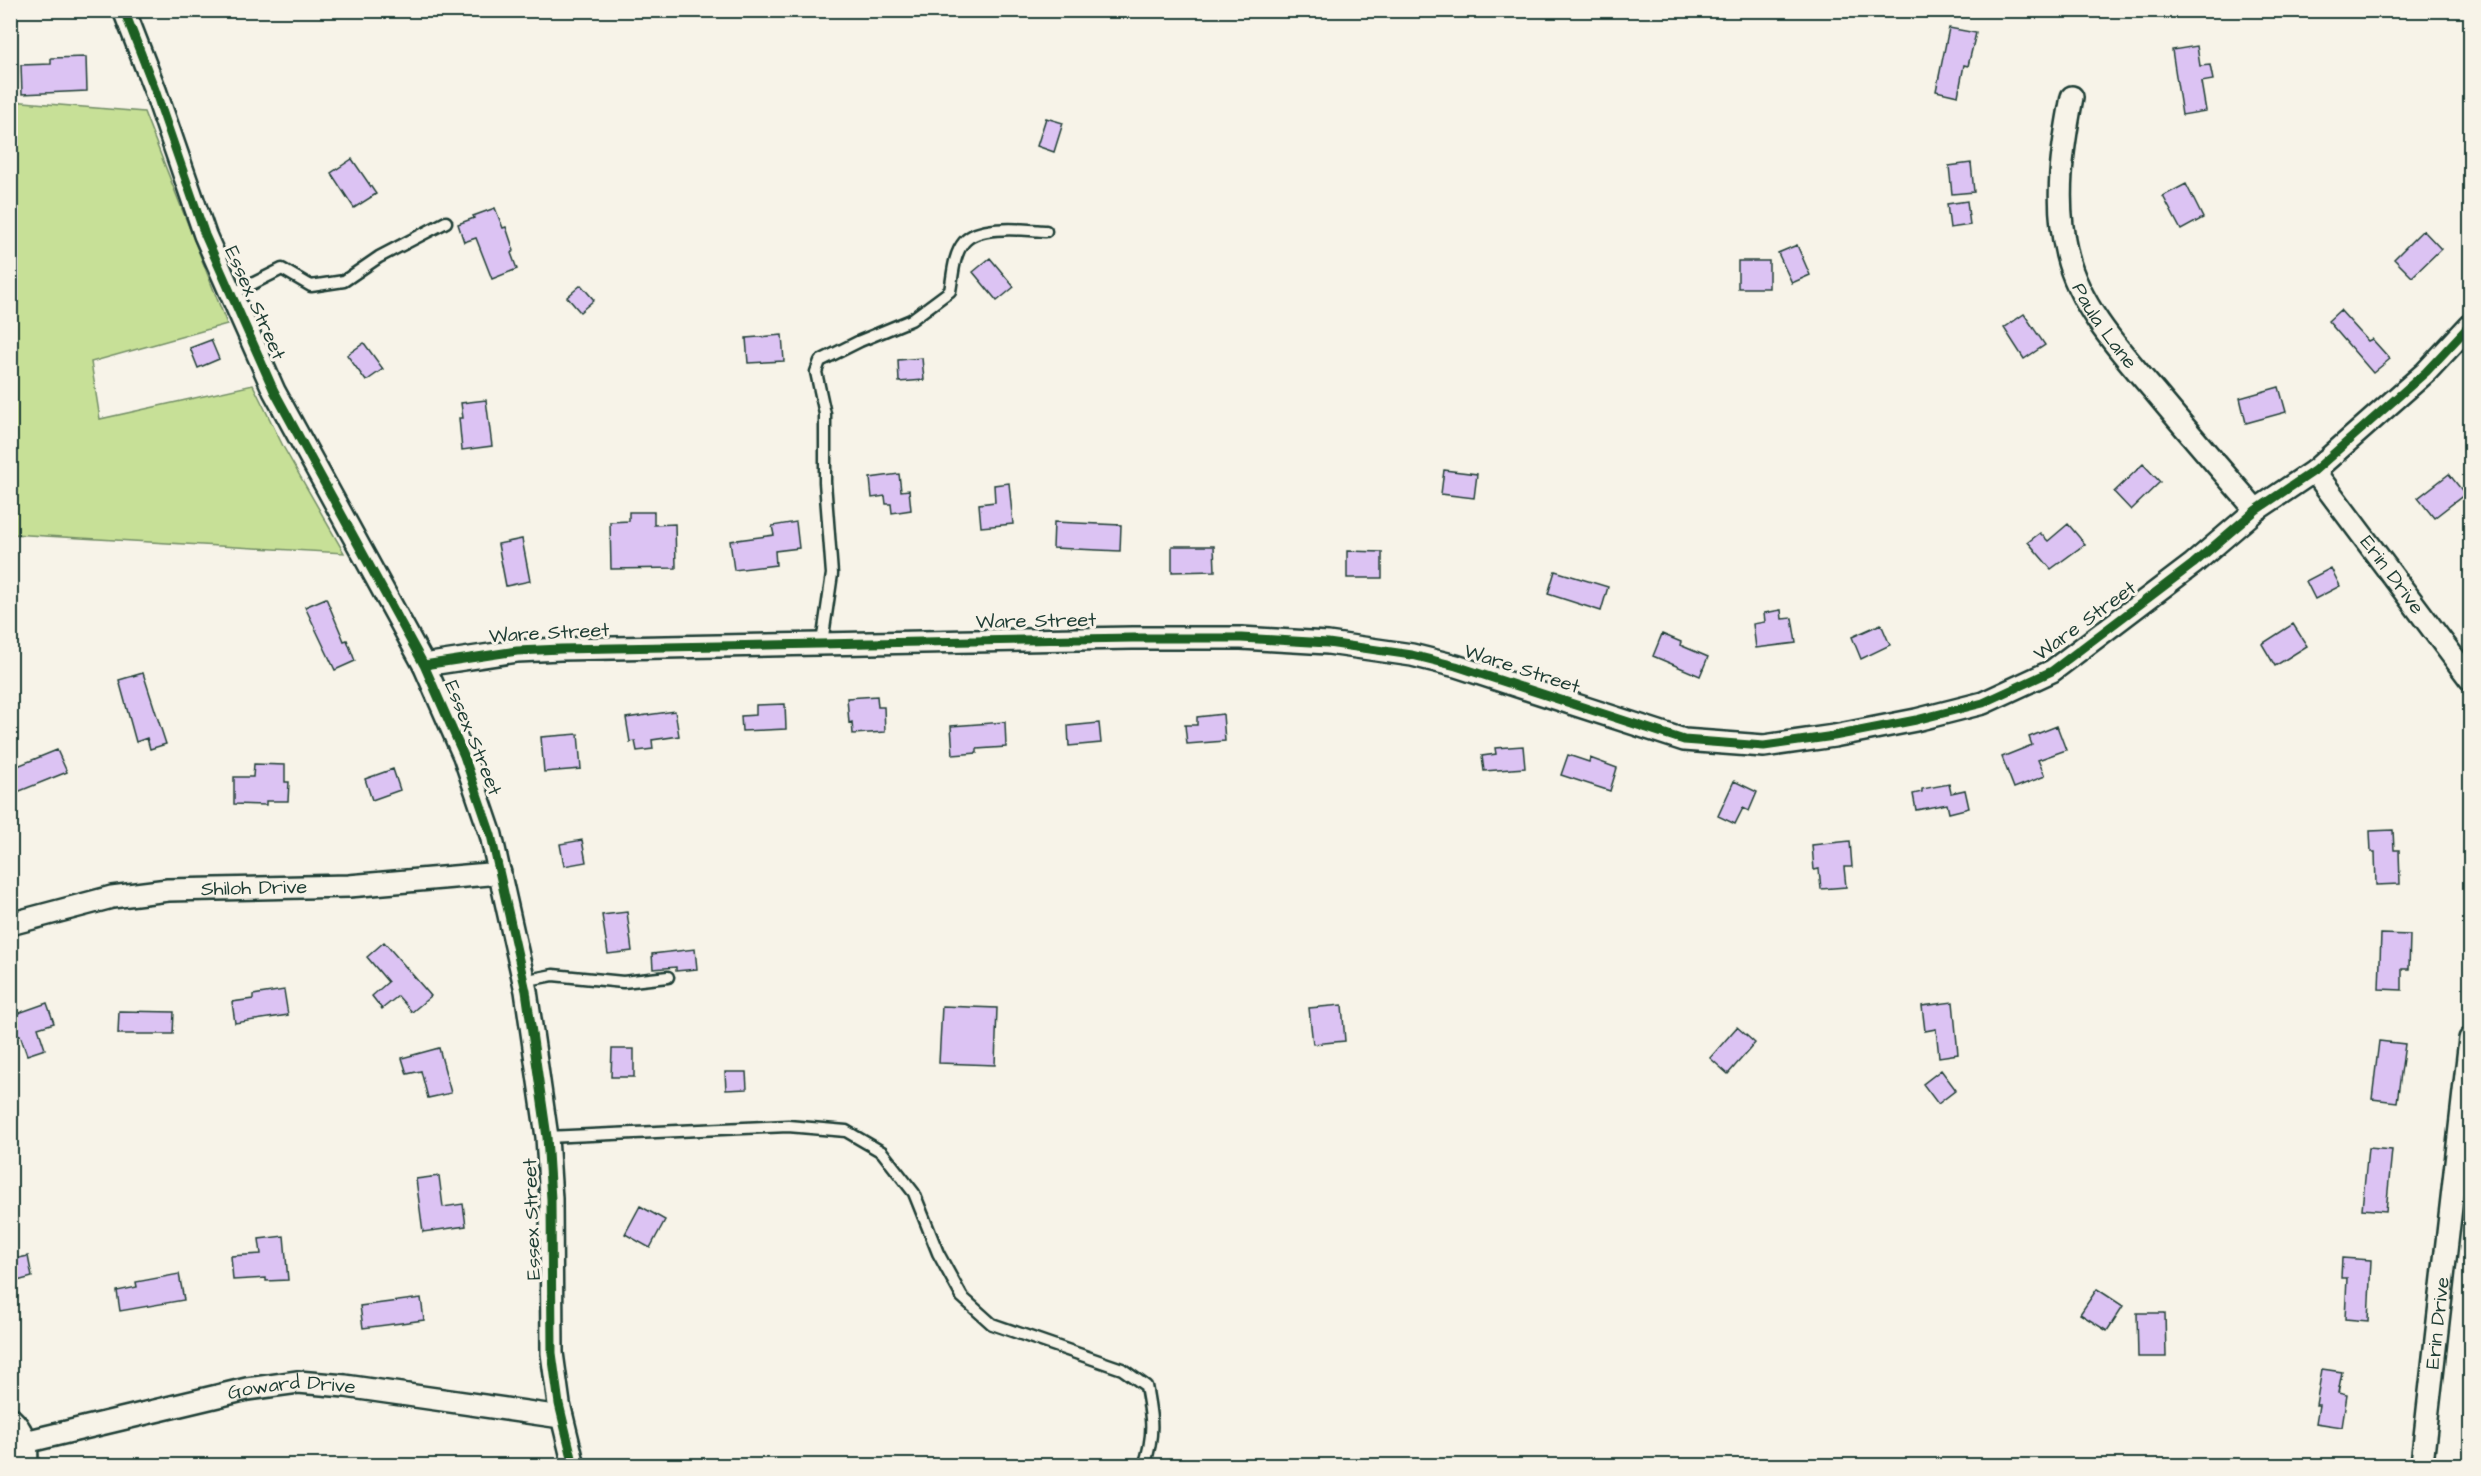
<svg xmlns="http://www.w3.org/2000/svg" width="2481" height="1476" viewBox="0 0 2481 1476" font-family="'Architects Daughter',sans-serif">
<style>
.green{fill:#c7e097;stroke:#738e66;stroke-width:1.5}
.building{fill:#dcc3f3;stroke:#1f3d34;stroke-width:1.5}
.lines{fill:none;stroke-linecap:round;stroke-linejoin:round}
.lane-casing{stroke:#1f3d34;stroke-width:15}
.street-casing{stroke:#1f3d34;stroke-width:26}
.lane{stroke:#f7f3e8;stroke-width:10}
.street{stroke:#f7f3e8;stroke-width:21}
.cycleway-casing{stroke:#f7f3e8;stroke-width:13}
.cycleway{stroke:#1b5e20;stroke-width:9}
.labels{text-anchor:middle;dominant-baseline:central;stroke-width:6;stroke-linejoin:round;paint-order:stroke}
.street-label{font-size:20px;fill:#1f3d34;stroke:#f7f3e8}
</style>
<rect width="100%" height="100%" fill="#f7f3e8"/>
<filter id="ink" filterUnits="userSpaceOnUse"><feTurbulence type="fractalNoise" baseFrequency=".0167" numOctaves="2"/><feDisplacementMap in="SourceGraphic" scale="12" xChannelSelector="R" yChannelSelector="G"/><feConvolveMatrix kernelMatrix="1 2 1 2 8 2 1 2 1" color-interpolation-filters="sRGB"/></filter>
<g filter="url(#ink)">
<path class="green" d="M11 101 144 112 227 324 91 362 100 419 253 385 284 448 344 553 11 534Z"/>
<path class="building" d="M1949 28 1976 33 1968 66 1964 65 1958 96 1936 91Z
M2197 46 2200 66 2210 65 2213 80 2201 82 2206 111 2182 115 2172 50Z
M86 57 87 91 22 94 21 65 51 64V58Z
M1046 118 1063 123 1054 152 1037 146Z
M352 159 376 194 354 208 331 173Z
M1971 163 1974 192 1952 194 1949 166Z
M2186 184 2203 218 2181 230 2163 196Z
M1967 201 1970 225 1950 228 1947 204Z
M495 208 503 228 506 227 514 251 511 253 517 269 492 279 476 238 464 242 458 224 474 218 473 216Z
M2423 230 2441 249 2412 277 2394 259Z
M1797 245 1810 275 1792 283 1778 253Z
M990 258 1014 287 997 301 973 272Z
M1738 261H1769V288H1738Z
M581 285 594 300 580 312 567 297Z
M2340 310 2368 341 2372 339 2390 359 2373 373 2328 321Z
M2024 314 2045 345 2024 359 2004 328Z
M782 335 784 361 748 363 746 338Z
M211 340 219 359 198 368 190 348Z
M364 343 383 369 366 381 347 355Z
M922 358 924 380 899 382 898 360Z
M2279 387 2286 412 2246 423 2240 398Z
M486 400 492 446 462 450 459 418H463L461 403Z
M2143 464 2160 482 2131 510 2114 492Z
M1444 470 1477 474 1474 498 1441 494Z
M899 474 901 491 909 490 911 510 892 513 891 504H886L885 496 872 498 870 478Z
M2449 474 2465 494 2434 518 2418 498Z
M1009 483 1013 524 981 527 979 504 995 502 994 485Z
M629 512H654V525L675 524 676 568 611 569 610 522 629 521Z
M796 522 799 548 775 551 776 565 734 570 730 541 774 535 772 526Z
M1054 522 1121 525 1120 551 1053 548Z
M2068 524 2085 544 2051 569 2028 542 2040 533 2048 541Z
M522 539 530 581 506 586 498 544Z
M1172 546H1214L1215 571 1172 572Z
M1347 551 1382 552V578H1347Z
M2331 568 2340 586 2315 599 2306 581Z
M1555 571 1608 587 1601 611 1548 594Z
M326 598 344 641 347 640 355 661 335 670 305 607Z
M1781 610 1782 619 1792 618 1796 643 1756 648 1753 624 1765 622 1764 613Z
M1881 624 1890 645 1861 659 1852 637Z
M2293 624 2307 646 2275 666 2262 644Z
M1662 634 1681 642 1680 645 1708 657 1700 676 1653 656Z
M143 673 166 744 150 749 147 738 136 742 119 680Z
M877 696 878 707H884L885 732 853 734 852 722 849 723 847 698Z
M785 704 786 729 742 731 741 716 756 715V705Z
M675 711 679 736 652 740 653 749 637 751 635 741 630 742 626 718Z
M1223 714 1225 741 1187 744 1185 725H1197V717Z
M1005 722 1006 747 977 749V753L953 755 951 726Z
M1099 723 1101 743 1069 746 1068 726Z
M2057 726 2066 750 2038 760 2045 776 2014 788 2002 757 2032 745 2029 737Z
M578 734 581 769 544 772 541 737Z
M1523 746 1525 768 1484 771 1482 756 1496 754 1495 748Z
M57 750 67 772 10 795V769Z
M1568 755 1589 762 1590 758 1617 768 1610 791 1561 775Z
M254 764 285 765V782H289L288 801H266V805L234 804V777H253Z
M393 769 400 790 372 800 365 779Z
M1734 781 1757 792 1749 811 1743 808 1735 824 1718 816Z
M1949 784 1951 793 1965 790 1969 808 1949 813 1947 804 1916 810 1913 794 1922 792V789Z
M2393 830 2394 850H2399L2400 884 2376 885 2375 852H2371L2370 831Z
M582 840 586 862 564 866 560 844Z
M1850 841 1852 867H1844L1846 887 1821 889 1819 869 1814 870 1812 845Z
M627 912 632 951 608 954 602 915Z
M2381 934 2410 935 2409 969H2402V990L2379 989Z
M384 942 431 996 412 1012 398 996 382 1009 372 996 388 982 367 957Z
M695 949 697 969 676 971V967L653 969 652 954Z
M284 990 288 1015 235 1023 232 1002 253 999V995Z
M1953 1002 1958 1054 1939 1057 1936 1029 1925 1031 1922 1006Z
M47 1003 54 1023 38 1028 45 1049 27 1055 20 1035 10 1039V1016Z
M1342 1005 1345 1041 1313 1044 1309 1008Z
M942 1006 997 1008 995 1065 939 1063Z
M119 1011 174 1012 173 1034H118Z
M1737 1027 1755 1043 1728 1074 1710 1058Z
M2379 1041 2405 1044 2397 1102 2372 1099Z
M439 1048 451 1093 428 1098 421 1071 407 1074 402 1058Z
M612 1049H634V1077H611Z
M1941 1070 1956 1090 1938 1104 1923 1084Z
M725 1072H746L747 1089 726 1090Z
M2368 1148 2392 1150 2386 1211 2362 1209Z
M439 1176 443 1207 463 1204 466 1226 423 1232 416 1179Z
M640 1206 665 1220 650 1248 625 1234Z
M284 1236 288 1280 266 1281V1278L233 1280 231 1256 261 1254 259 1239Z
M28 1256 32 1277 10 1283V1260Z
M2342 1258 2371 1260 2368 1321 2345 1319 2347 1278H2341Z
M179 1274 184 1300 120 1311 117 1291 137 1287 136 1282Z
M2097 1289 2123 1306 2107 1331 2080 1314Z
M421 1298 424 1320 363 1328 360 1306Z
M2137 1313H2165L2166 1357H2138Z
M2322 1369 2342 1372 2338 1393 2347 1395 2342 1427 2316 1423 2319 1405H2316Z"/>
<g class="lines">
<defs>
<path id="lane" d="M232 294 282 269 311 286 344 281 379 257 446 222
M822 643 832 574 825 482V414L816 372 820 361 860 341 911 320 950 291C953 276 953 255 964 242 979 224 1026 230 1046 231
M523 981 553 975 623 982 668 977
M547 1137 788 1126 846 1131 882 1152 914 1193 938 1253 962 1297 992 1324 1122 1369 1146 1386C1152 1418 1155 1434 1144 1466"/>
<g id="street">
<path d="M124 10 155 90 205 235 274 391 424 665 464 756 491 835 526 991 547 1137 551 1199 552 1353 559 1404 574 1466"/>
<path id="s1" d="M2072 97C2062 150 2054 201 2067 255 2080 308 2121 352 2155 392 2188 432 2222 471 2256 510"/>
<path id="s2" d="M2314 471 2470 679"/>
<path d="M424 665 517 651 561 649 1132 638H1241L1328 643 1412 655 1456 666 1684 740 1764 746 1834 736 1916 720 1983 703 2052 671 2193 564 2256 510 2314 471 2426 372 2470 325"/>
<path id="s3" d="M10 924 112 897 168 890 349 886 500 873"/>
<path d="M10 1418C24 1431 29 1447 26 1466"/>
<path id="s4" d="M25 1442 247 1389 298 1382 345 1386 561 1417"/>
<path id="s5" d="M2422 1463 2470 1039"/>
</g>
</defs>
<use href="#lane" class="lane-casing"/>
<use href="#street" class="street-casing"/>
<use href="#lane" class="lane"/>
<use href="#street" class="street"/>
<defs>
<path id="cycleway" d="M124 10 155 90 205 235 274 391 424 665 464 756 491 835 526 991 547 1137 551 1199 552 1353 559 1404 574 1466
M424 665 517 651 561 649 1132 638H1241L1328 643 1412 655 1456 666 1684 740 1764 746 1834 736 1916 720 1983 703 2052 671 2193 564 2256 510 2314 471 2426 372 2470 325"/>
</defs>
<use href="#cycleway" class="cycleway-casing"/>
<use href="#cycleway" class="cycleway"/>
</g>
</g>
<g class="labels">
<g class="street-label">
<text transform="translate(255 303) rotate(66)">Essex Street</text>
<text stroke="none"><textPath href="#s1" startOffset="240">Paula Lane</textPath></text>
<text stroke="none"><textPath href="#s2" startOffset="130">Erin Drive</textPath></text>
<text transform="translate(1036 621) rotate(-1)">Ware Street</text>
<text transform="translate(2085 621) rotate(-36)">Ware Street</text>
<text transform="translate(549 633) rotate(-3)">Ware Street</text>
<text transform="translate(1522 669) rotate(18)">Ware Street</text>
<text transform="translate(473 738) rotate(68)">Essex Street</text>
<text stroke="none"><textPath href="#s3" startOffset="248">Shiloh Drive</textPath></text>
<text transform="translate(532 1219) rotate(-92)">Essex Street</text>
<text stroke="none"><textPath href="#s5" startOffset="141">Erin Drive</textPath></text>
<text stroke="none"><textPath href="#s4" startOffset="273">Goward Drive</textPath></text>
</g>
</g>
<rect width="2481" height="1476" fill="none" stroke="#f7f3e8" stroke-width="36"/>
<rect x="18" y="18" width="2445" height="1440" fill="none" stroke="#1f3d34" stroke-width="2" filter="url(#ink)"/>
</svg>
